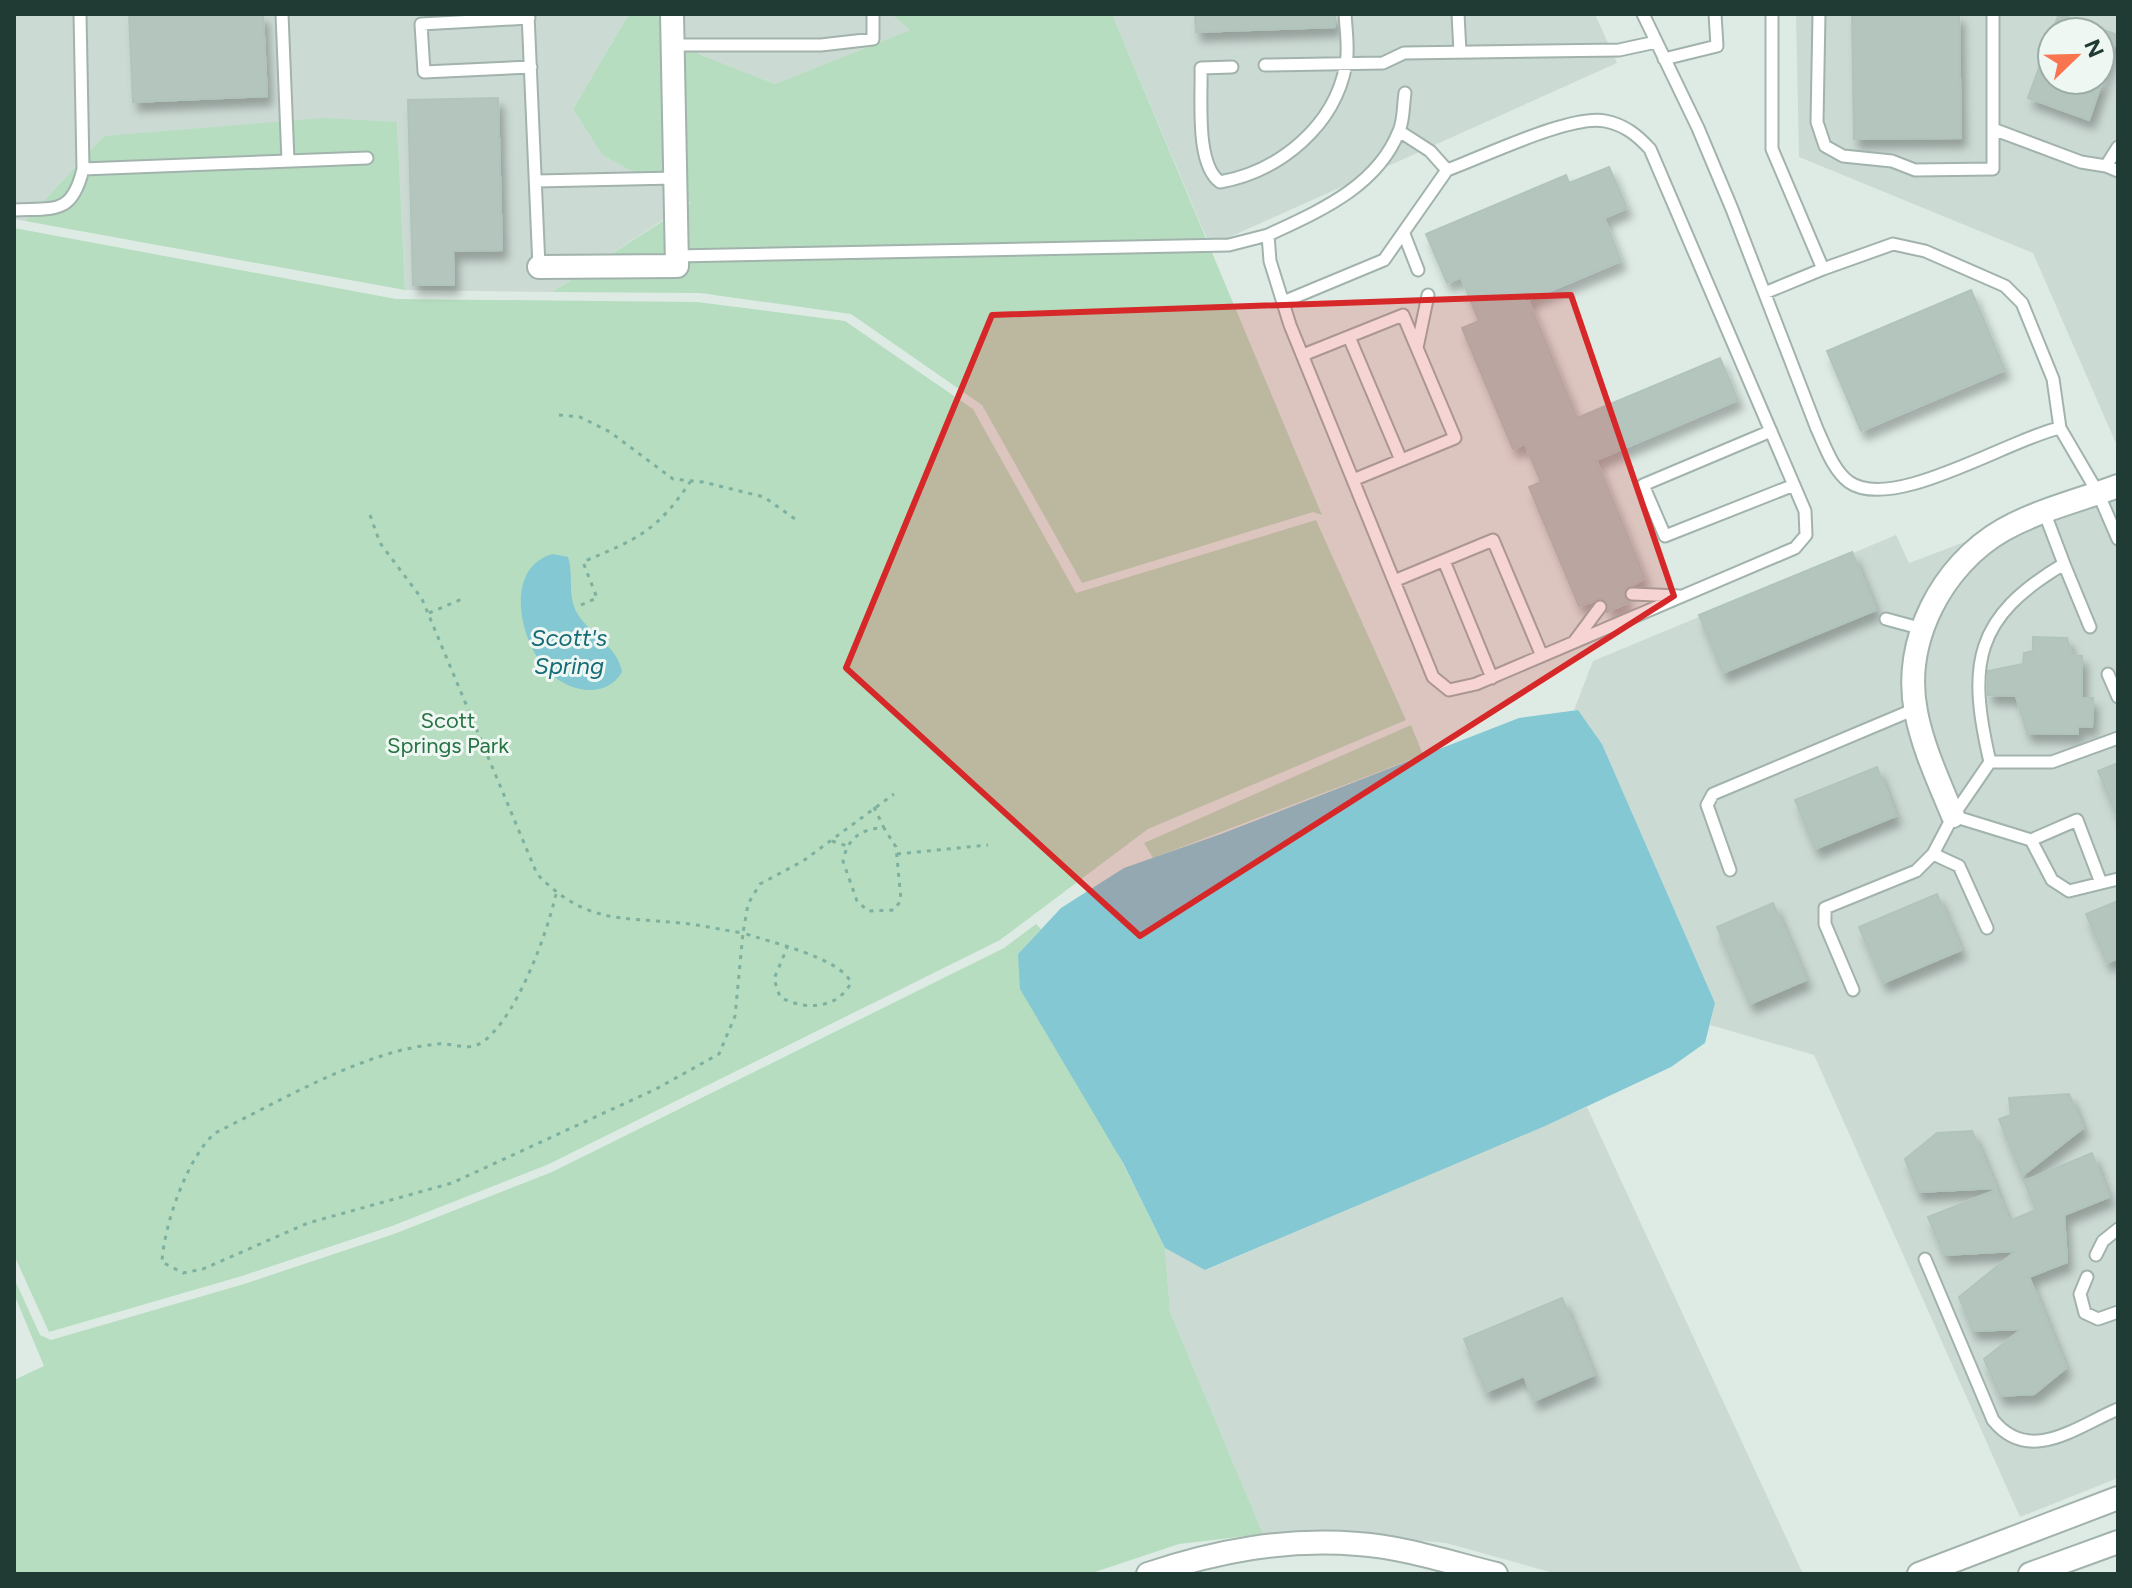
<svg xmlns="http://www.w3.org/2000/svg" width="2132" height="1588" viewBox="0 0 2132 1588" font-family="Figtree,sans-serif">
<style>
.built{fill:#ccdad4;fill-rule:evenodd}
.green{fill:#b6ddbf}
.water{fill:#83c8d3}
.building{fill:#b4c5be;stroke:#b1c4bc;stroke-width:2;filter:url(#shadow)}
.lines{fill:none;stroke-linecap:round;stroke-linejoin:round}
.service-casing{stroke:#a1b3ac;stroke-width:15}
.minor-casing{stroke:#a1b3ac;stroke-width:26}
.path{stroke:#7db09f;stroke-width:3;stroke-dasharray:4 6;stroke-linecap:butt}
.service{stroke:#fff;stroke-width:11}
.minor{stroke:#fff;stroke-width:22}
.marked{fill:#d62828;fill-opacity:0.2;stroke:#d62828;stroke-width:6;stroke-linejoin:round}
.labels{text-anchor:middle;dominant-baseline:central;stroke-width:6;stroke-linejoin:round;paint-order:stroke}
.park-label{font-size:22px;fill:#277343;stroke:#eff7f3}
.water-label{font-size:24px;font-style:italic;fill:#176b79;stroke:#eff7f3}
</style>
<defs>
<filter id="shadow"><feDropShadow dx="5" dy="9" stdDeviation="4" flood-color="#0004"/></filter>
</defs>
<rect width="100%" height="100%" fill="#deebe5"/>
<path class="built" d="M14 14H629L573 109 602 155 691 202 552 292 405 290 397 122 104 136 25 221 14 219Z
M655 14H891L910 30 775 84 699 54Z
M1112 14H1595L1617 63 1210 246Z
M1796 14H2118V448L2033 253 1799 157ZM2052 32H2100V80H2052Z
M2118 484V1478L2020 1517 1814 1055 1710 1025 1715 1003 1602 744 1578 710H1574L1593 661 1896 535 1909 563Z
M1587 1107 1803 1574H1557L1446 1543 1302 1530 1263 1534 1170 1312 1165 1248 1206 1270Z"/>
<path class="green" d="M629 14H655L699 54 775 84 910 30 891 14H1112L1322 515 1313 512 1082 583 982 405 851 314 700 293 552 292 691 203 602 155 573 109Z
M323 118 397 122 405 290 25 221 104 136Z
M14 228 396 299 697 302 845 321 973 409 1076 593 1316 520 1406 720 1148 829 1000 940 549 1164 392 1226 242 1276 49 1332 14 1255Z
M1411 725 1423 755 1153 858 1144 843Z
M1036 924 1041 929 1018 954 1165 1248 1170 1312 1263 1534 1179 1544 1089 1574H14V1380L44 1366 14 1294V1278L40 1335 51 1340 244 1284 394 1234 552 1172 1004 948Z"/>
<path class="water" d="M553 554 568 557C574 576 567 595 577 613 590 635 618 646 622 672 606 699 570 693 549 672 519 643 503 567 553 554Z
M1578 710 1602 744 1715 1003 1705 1043 1671 1067 1545 1126 1205 1270 1165 1248 1123 1163 1020 989 1018 954 1061 908 1124 868 1221 834 1519 718Z"/>
<path class="building" d="M129 14H263L267 96 133 102Z
M1195 14H1335V27L1196 32Z
M1852 14H1959L1961 138 1854 139Z
M2059 14 2118 35 2089 120 2028 98 2050 38 2052 80H2100V32H2052Z
M498 98 502 250 453 251 454 285H413L408 100Z
M1609 167 1627 208 1604 218 1621 261 1528 300 1577 418 1720 358 1738 400 1596 460 1645 578 1624 590V597L1630 602 1607 612 1608 604 1602 599 1579 606 1529 487 1541 482 1525 444 1513 449 1462 328 1479 321 1461 277 1447 283 1426 234 1566 175 1569 183Z
M1971 290 2005 370 1861 431 1827 351Z
M1852 552 1876 610 1723 673 1699 615Z
M2033 637 2067 638 2072 655 2082 656V698H2093L2092 727 2078 726V734L2027 733 2016 696 1988 695V671L2023 664 2024 653 2033 651Z
M2118 763V818L2098 771Z
M1877 767 1896 816 1815 849 1795 800Z
M1937 894 1961 950 1883 983 1859 927Z
M2118 901V958L2107 963 2086 914Z
M1773 903 1806 980 1750 1004 1717 927Z
M2069 1094 2083 1128 2022 1176 1999 1119 2011 1115 2009 1098Z
M1972 1131 1996 1188 1918 1192 1905 1159 1937 1133Z
M2092 1153 2109 1197 2064 1215 2067 1262 2029 1277 2066 1368 2034 1394 2000 1396 1984 1359 2022 1329 1973 1331 1959 1297 2016 1251 1944 1255 1928 1217 1996 1190 2009 1221 2036 1210 2024 1181Z
M1562 1298 1594 1375 1534 1401 1524 1376 1486 1392 1464 1339Z"/>
<g class="lines">
<defs>
<path id="service" d="M282 14 288 161
M528 14 539 267
M1458 14 1460 52
M1643 14 1698 128 1732 209 1817 429C1825 446 1833 470 1849 482 1893 513 2011 438 2060 428L2098 493 2118 539
M1819 14 1817 122 1825 146 1843 156 1892 161 1915 170 1993 169V14
M529 18 421 24 424 72 531 67
M673 45H821L873 39V14
M1664 59 1717 46 1715 14
M1265 65 1383 63 1404 53 1619 50 1656 42
M1232 67 1201 68C1202 98 1195 164 1220 182 1280 171 1335 126 1346 64 1349 49 1346 30 1345 14
M1993 129 2081 162 2106 166
M1399 131 1430 151 1447 170C1483 157 1571 114 1605 121 1625 125 1637 135 1650 149L1805 511 1806 535 1795 548 1476 684 1449 690 1433 677 1290 325 1270 261 1268 235C1319 211 1377 187 1399 131 1404 120 1403 105 1405 93
M2118 147 2106 166 2118 171
M83 169 367 158
M536 181 675 178
M14 210C55 208 72 215 83 169L80 14
M1404 234 1418 270
M676 256 1229 245 1268 235
M1823 269 1893 244 1925 251 2005 286 2022 303 2053 379 2060 428
M1767 292 1823 269 1772 149V14
M1283 302 1384 260 1447 170
M1349 337 1401 460
M1417 348 1428 295
M1303 355 1403 315 1455 438 1353 480
M1771 431 1643 485 1665 536 1794 485
M1444 561 1492 678
M2064 564 2090 627
M1394 581 1493 540 1542 656
M1632 594 1679 596
M1886 619 1923 629
M1574 642 1600 607
M2108 674 2118 697
M1990 762H2052L2118 738
M1953 816 2031 840 2052 880 2069 891 2118 879
M2031 840 2077 820 2101 883
M1933 854 1959 866 1987 928
M1730 870 1707 805 1713 794 1915 709
M1853 990 1825 924V908L1916 871 1933 854 1953 816 1990 762C1967 664 1974 617 2064 564L2045 514
M2096 1255 2103 1241 2118 1229
M1925 1259 1993 1420C2029 1465 2076 1427 2118 1409
M2087 1277 2080 1294 2085 1313 2098 1319 2118 1312"/>
<path id="minor" d="M539 267 677 266 672 14
M1953 816C1939 782 1923 748 1916 712 1902 641 1942 565 2003 530 2038 510 2081 500 2118 486
M1148 1574C1217 1551 1285 1538 1358 1544 1404 1547 1451 1563 1496 1574
M1919 1574 2118 1498
M2030 1574 2118 1542"/>
</defs>
<use href="#service" class="service-casing"/>
<use href="#minor" class="minor-casing"/>
<path class="path" d="M559 415 580 417 610 432 673 479 703 482 764 497 795 519
M370 515 380 543 422 599 537 874C585 923 617 917 681 923 701 925 722 930 743 933L748 904 760 884 803 861 894 794
M581 605 597 598 583 562C636 539 656 533 690 482
M429 613 462 599
M874 807 884 828C861 828 847 839 843 861L857 901 868 911 894 910 901 900 896 847 884 828
M832 841 847 846
M897 854 988 845
M556 894C547 934 517 1016 484 1041 468 1053 453 1042 437 1044 427 1045 416 1047 406 1049 340 1065 276 1103 215 1133 187 1158 164 1225 162 1262L183 1273 203 1269 308 1223 452 1183 656 1089 719 1054 735 1016 743 933C769 942 842 958 851 983 837 1009 805 1011 780 997L774 979 787 948"/>
<use href="#service" class="service"/>
<use href="#minor" class="minor"/>
</g>
<path class="marked" d="M1571 295 1674 596 1140 936 846 668 992 315Z"/>
<g class="labels">
<g class="park-label">
<text x="448" y="720">Scott<tspan x="448" dy="25">Springs Park</tspan></text>
</g>
<g class="water-label">
<text x="569" y="637">Scott's<tspan x="569" dy="28">Spring</tspan></text>
</g>
</g>
<rect width="2132" height="1588" fill="none" stroke="#1f3b33" stroke-width="32"/>
<g transform="translate(2076 56) rotate(67)"><circle r="38" fill="#eff7f3" stroke="#9caca6" stroke-width="2"/>
<path d="M0-6L14 30L0 20L-14 30Z" fill="#f8754f"/>
<text y="-12" font-size="22" font-weight="bold" text-anchor="middle" fill="#1f3b33">N</text>
</g>
</svg>
